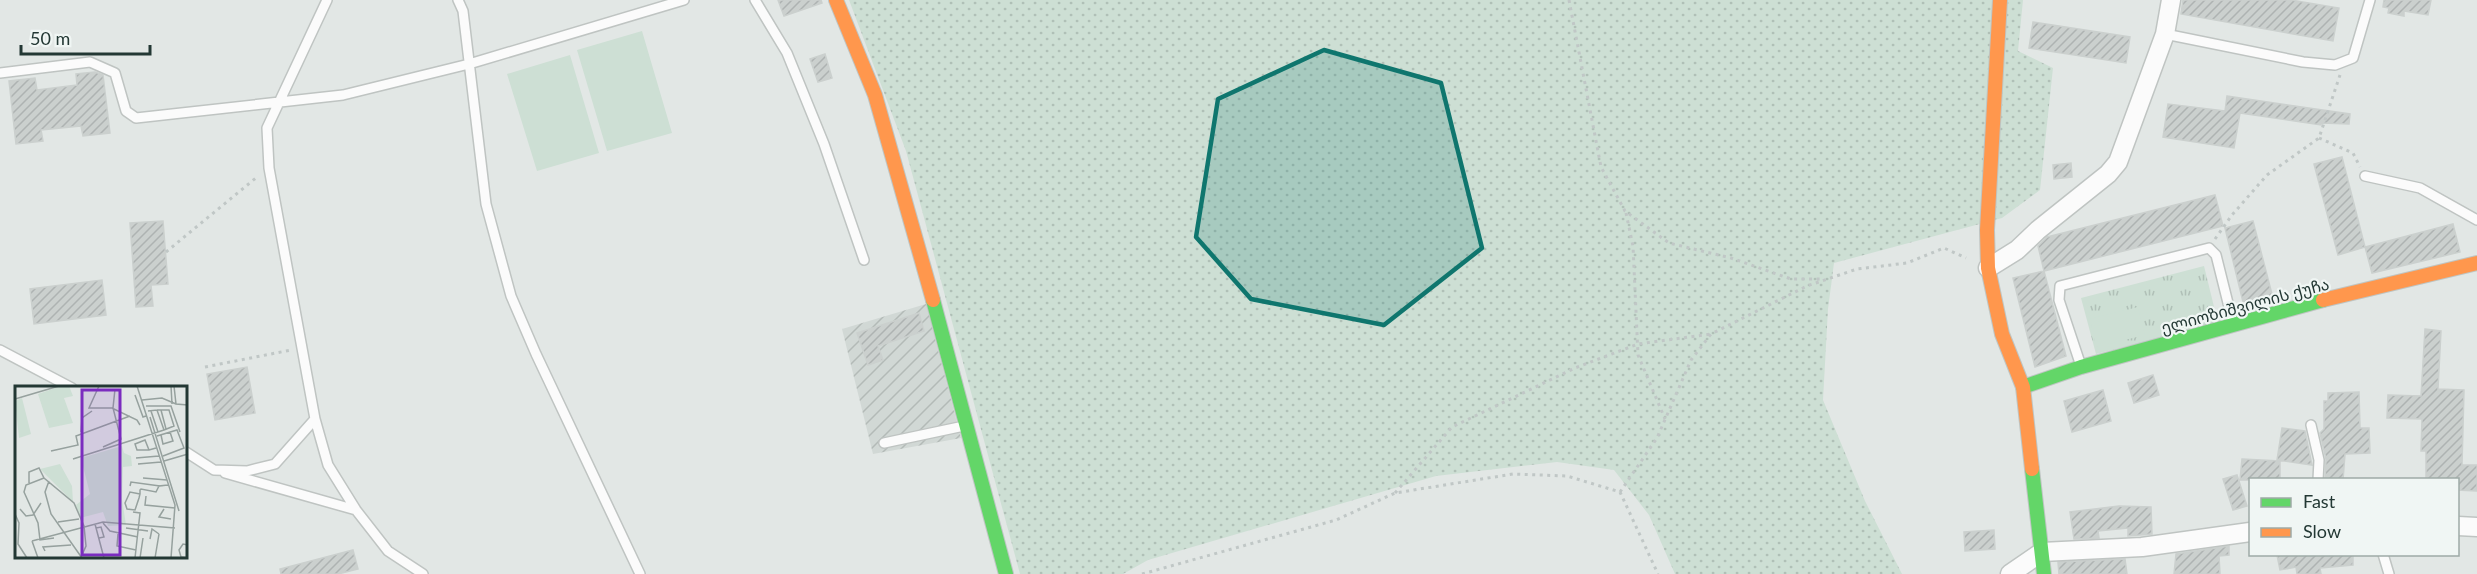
<svg xmlns="http://www.w3.org/2000/svg" width="2477" height="574" viewBox="0 0 2477 574" font-family="Lato,'Noto Sans Georgian',sans-serif">
<style>
.industrial{fill:url(#industrial-furrows)}
.grass{fill:url(#grass-dots)}
.park{fill:url(#park-tufts)}
.garden{fill:#cddfd4}
.building{fill:url(#building-hatch);stroke:#cbd0ce;stroke-width:1.5}
.lines{fill:none;stroke-linecap:round;stroke-linejoin:round}
.lane-casing{stroke:#bfc4c2;stroke-width:12}
.street-casing{stroke:#bfc4c2;stroke-width:21}
.fast-casing{stroke:#bfc5c3;stroke-width:16}
.slow-casing{stroke:#bfc5c3;stroke-width:16}
.path{stroke:#c0c7c6;stroke-width:3;stroke-dasharray:3 4.5;stroke-linecap:butt}
.lane{stroke:#fbfbfb;stroke-width:9}
.street{stroke:#fbfbfb;stroke-width:18}
.fast{stroke:#63d668;stroke-width:14}
.slow{stroke:#ff974d;stroke-width:14}
.marked{fill:#0f766e;fill-opacity:0.2;stroke:#0f766e;stroke-width:4.5;stroke-linejoin:round}
.labels{text-anchor:middle;dominant-baseline:central;stroke-width:4.5;stroke-linejoin:round;paint-order:stroke}
.street-label{font-size:16px;fill:#233834;stroke:#f0f6f4}
.inset-road{fill:none;stroke:#96a19e;stroke-width:1.5}
.view{fill:#7b2cbf;fill-opacity:0.15;stroke:#7b2cbf;stroke-width:3}
.inset-edge{fill:none;stroke:#233834;stroke-width:3}
</style>
<defs>
<pattern id="industrial-furrows" width="10" height="10" patternUnits="userSpaceOnUse" patternTransform="scale(1.5)"><rect width="10" height="10" fill="#d1d8d5"/><path d="M-1 1l2-2M0 10L10 0M9 11l2-2" fill="none" stroke="#b3bab7"/></pattern>
<pattern id="grass-dots" width="8" height="8" patternUnits="userSpaceOnUse" patternTransform="scale(1.5)"><rect width="8" height="8" fill="#cddfd4"/><path d="M2 2h.1M6 6h.1" fill="none" stroke="#b0c0b7" stroke-width="1.8" stroke-linecap="round"/></pattern>
<pattern id="park-tufts" width="24" height="20" patternUnits="userSpaceOnUse" patternTransform="scale(1.5)"><rect width="24" height="20" fill="#cddfd4"/><path d="M3 7l-1-3M5 7V3M7 7l1-3M15 17l-1-3M17 17v-4M19 17l1-3" fill="none" stroke="#b0c0b7"/></pattern>
<pattern id="building-hatch" width="6" height="6" patternUnits="userSpaceOnUse" patternTransform="scale(1.5)"><rect width="6" height="6" fill="#cbd0ce"/><path d="M-1 1l2-2M0 6l6-6M5 7l2-2" fill="none" stroke="#aeb3b2"/></pattern>
</defs>
<rect width="100%" height="100%" fill="#e2e7e5"/>
<path class="industrial" d="M926 304 961 438 873 454 842 329Z"/>
<path class="grass" d="M849 0H2023L2018 51 2053 68 2040 190 2002 218 1834 263 1828 309 1823 400 1865 501 1902 574H1675L1649 515 1614 470 1557 462 1436 476 1148 560 1123 574H1020L906 151Z"/>
<path class="park" d="M2204 266 2218 323 2096 354 2081 298Z"/>
<path class="garden" d="M642 31 672 133 607 151 577 50Z
M570 55 599 153 537 171 507 74Z
M2138 307 2145 335 2096 347 2090 319Z"/>
<path class="building" d="M778 0H821L822 3 784 16Z
M2183 0H2291L2339 8 2333 41 2181 14Z
M2384 0H2431L2428 15 2404 11V16L2388 13 2389 8 2383 7Z
M2033 22 2130 37 2126 63 2029 48Z
M825 54 832 78 818 82 810 59Z
M95 72 103 75 110 133 83 136 81 126 41 130 43 141 16 144 9 81 35 78 37 90 77 85 76 74Z
M2227 96 2350 114 2349 124 2321 123V125L2240 113 2234 148 2163 137 2168 104 2225 111Z
M2342 157 2365 247 2338 255 2314 164Z
M2071 163 2072 177 2054 179 2053 165Z
M2215 195 2223 226 2044 271 2038 246 2047 237Z
M163 221 168 284 151 285 153 306 136 307 130 223Z
M2253 221 2273 298 2244 306 2225 228Z
M2453 224 2460 252 2372 273 2365 247Z
M2044 271 2066 356 2035 367 2013 278Z
M102 280 106 315 34 324 30 289Z
M919 313 924 331 878 346 883 360 868 365 857 333Z
M2425 329 2441 331 2438 389 2464 390 2462 465H2477V491L2457 490V480H2426V451H2421L2422 419 2387 418 2388 395 2421 396Z
M247 367 255 413 215 420 207 374Z
M2153 375 2159 395 2134 403 2128 383Z
M2103 390 2111 421 2072 432 2064 401Z
M2359 392 2360 428H2369L2370 453 2345 454 2343 480H2325L2326 459 2320 433 2324 429V401H2328V393Z
M2282 428 2305 431 2312 465 2277 460Z
M2242 459 2280 461V480H2240Z
M2237 475 2247 506 2233 510 2223 479Z
M2119 506 2151 507 2152 534 2128 536V528L2098 531 2099 538 2074 539 2070 512Z
M1994 530 1995 549 1965 551 1964 532Z
M2229 546V555L2219 556 2220 574H2174L2176 554Z
M353 550 358 569 338 574H281L280 569Z
M2277 555H2353V565L2320 568 2321 574H2297L2296 567 2280 570Z
M2125 559 2127 574H2059L2058 562Z"/>
<g class="lines">
<defs>
<path id="lane" d="M458 0 463 11 486 204 511 296 536 354 640 574
M755 0 787 53 824 144 864 260
M2165 34 2303 62 2335 65 2353 58 2370 0
M0 73 90 62 115 73 126 111 136 118 343 95 469 64 684 0
M2365 176 2420 188 2477 220
M0 350 72 388
M2081 366 2059 300 2060 286 2209 248 2216 255 2233 323
M315 419 328 465 356 510 388 551 423 574
M2311 425 2319 460 2318 480
M884 443 964 426
M186 452 214 470 247 471 275 464 315 419 269 168 267 128 327 0
M225 473 356 510
M2383 554 2389 574"/>
<path id="street" d="M1988 268 2017 250 2038 230 2108 174 2118 162 2165 34 2171 0
M2458 526 2477 527
M2010 574 2042 552 2142 547 2250 532"/>
<path id="fast" d="M933 300 1006 574
M2023 387 2081 367 2323 300
M2032 469 2044 574"/>
<path id="slow" d="M836 0 875 95 933 300
M2000 0 1987 230 1988 268 2002 334 2023 387 2032 469
M2323 300 2477 263"/>
</defs>
<use href="#lane" class="lane-casing"/>
<use href="#street" class="street-casing"/>
<use href="#fast" class="fast-casing"/>
<use href="#slow" class="slow-casing"/>
<path class="path" d="M1569 0 1601 167 1625 211 1669 243 1731 258 1791 279H1824
M2319 138 2353 153 2360 167
M1626 213 1633 246 1638 355 1665 419
M2215 239 2232 215 2267 175 2319 138 2340 75
M166 252 257 177
M205 367 291 350
M1620 492 1657 438 1691 360 1711 334 1807 286 1857 269 1907 263 1944 248 1966 258
M1395 493 1452 427 1575 368 1638 344 1711 334
M1142 574 1336 520 1395 493 1513 474 1567 476 1620 492 1658 574"/>
<use href="#lane" class="lane"/>
<use href="#street" class="street"/>
<use href="#fast" class="fast"/>
<use href="#slow" class="slow"/>
</g>
<path class="marked" d="M1324 50 1441 83 1482 248 1384 325 1251 299 1196 237 1218 99Z"/>
<g class="labels">
<g class="street-label">
<text transform="translate(2245 305) rotate(-15)">ელიოზიშვილის ქუჩა</text>
</g>
</g>
<g transform="translate(15 386)">
<rect width="172" height="172" fill="#e2e7e5"/>
<path d="M46 0H54L58 10 49 12 58 37 34 42 23 8ZM7 12 16 48 4 52 0 15ZM107 60 109 67 116 70 117 80 108 81 107 113 111 139 93 140 88 126 65 132 61 119 75 108 66 72ZM45 78 57 100 58 116 25 83Z" fill="#cddfd4"/>
<path class="inset-road" d="M77 0H108M84 0 74 22H97L122 34 125 39M122 0 160 119 156 172M156 0 157 18M159 0 161 18 173 19M120 9 128 31 131 30M0 13 44 0M127 14 147 12 161 18M131 20H156L165 46M142 24H154L159 40 149 44M146 24 151 43M136 25 143 46M135 31 164 125M66 46 67 32 77 25M146 49 148 58 158 55 155 46M142 50 162 44 169 62 148 70M88 61 106 53 98 22 100 3M134 64 130 54 120 58 122 64H134L141 62M36 65 63 59 61 50 115 30M121 72 144 70M58 73 149 44 142 24 133 25M149 75 173 68M123 78 146 76M29 92 11 99 9 106 23 137 25 154 39 152M128 92 152 94M34 95 30 106 36 128 67 172M14 97V86L24 82 29 92 59 117 69 140 71 160 66 171M115 100 116 96 145 100M125 108 115 106 110 117 112 123 120 124 124 112 125 108V104L126 103 141 106 144 100 153 99M131 110 130 119 160 122M5 123 11 130 18 129 26 117M149 123 144 131 156 133M118 126 125 127 120 172M0 128 4 137 3 158 12 172M43 136 64 133M88 137 95 145 123 151M80 138 89 172M81 142 86 141 89 151 84 152M111 142 133 145M103 148 102 160 121 164M135 153 137 143 144 148M17 155 88 136 160 142M17 155 23 172M173 159 168 158 164 164 166 171 173 172M30 165 28 161 56 159M125 172 128 152M140 172 144 148"/>
<path class="view" d="M67 4H105V169H67Z"/>
<rect width="172" height="172" class="inset-edge"/>
</g>
<rect x="2249" y="478" width="210" height="78" fill="#f0f6f4" stroke="#9eaaa7" stroke-width="1.5"/>
<rect x="2261" y="498" width="30" height="9" fill="#63d668" stroke="#9eaaa7" stroke-width="1.5"/>
<text x="2303" y="508" font-size="18" fill="#233834">Fast</text>
<rect x="2261" y="528" width="30" height="9" fill="#ff974d" stroke="#9eaaa7" stroke-width="1.5"/>
<text x="2303" y="538" font-size="18" fill="#233834">Slow</text>
<path d="M21 45v9h129v-9" fill="none" stroke="#233834" stroke-width="3"/>
<text x="30" y="45" font-size="18" fill="#233834" stroke="#f0f6f4" stroke-width="4.5" paint-order="stroke">50 m</text>
</svg>
